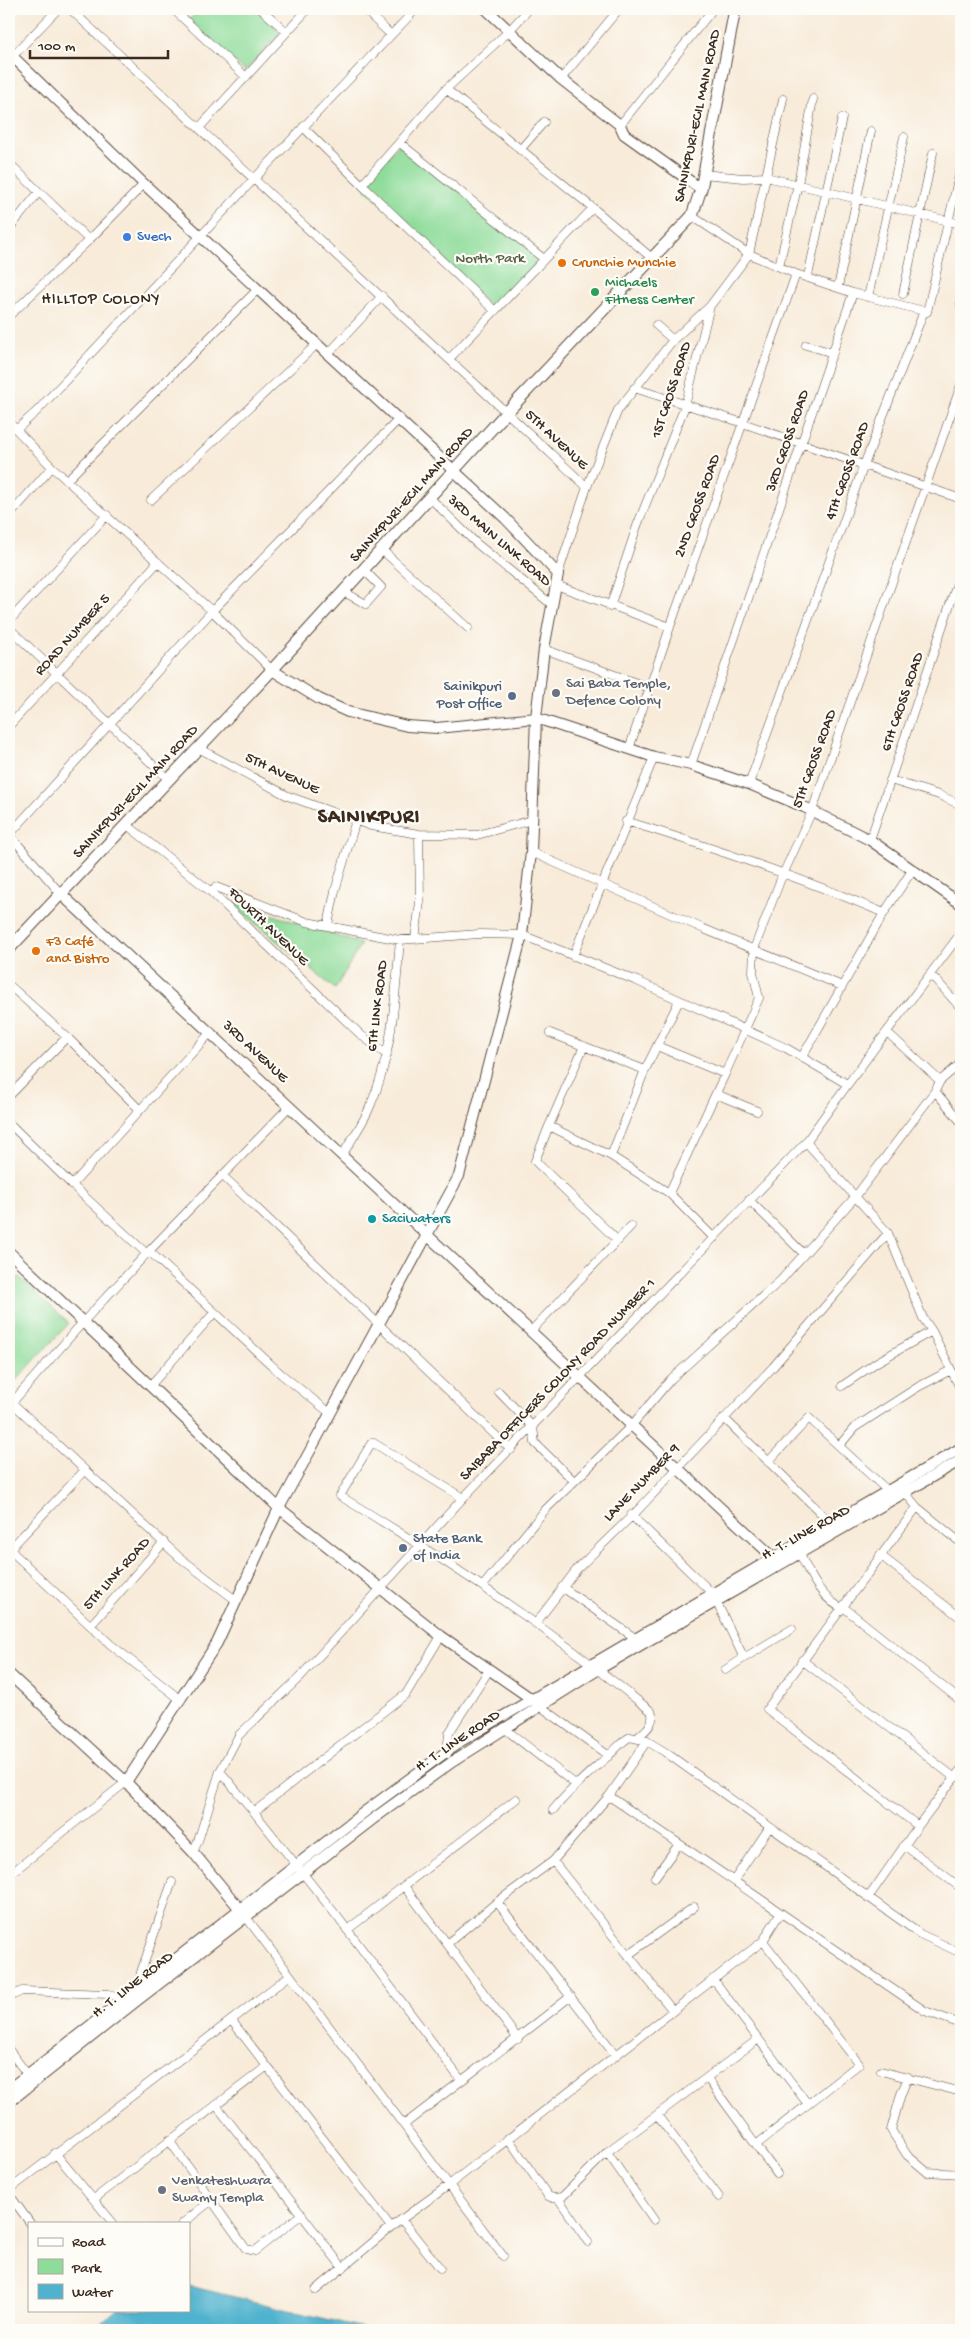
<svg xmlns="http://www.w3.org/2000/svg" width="970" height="2339" viewBox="0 0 970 2339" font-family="'Gochi Hand',sans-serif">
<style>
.green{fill:#8edc9a;stroke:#64835c}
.water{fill:#4fb2ce;stroke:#456e76}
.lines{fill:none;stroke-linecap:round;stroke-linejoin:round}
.minor-casing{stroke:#57473a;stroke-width:9}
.tertiary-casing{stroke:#57473a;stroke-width:12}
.secondary-casing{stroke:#57473a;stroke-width:13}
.minor{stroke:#fff;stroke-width:8}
.tertiary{stroke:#fff;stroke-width:10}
.secondary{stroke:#fff;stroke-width:11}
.shop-dot{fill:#3f7fe0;stroke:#fdfcf7;stroke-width:2}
.food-dot{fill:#e8710a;stroke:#fdfcf7;stroke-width:2}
.leisure-dot{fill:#2e9e5b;stroke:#fdfcf7;stroke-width:2}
.worship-dot{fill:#6b7280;stroke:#fdfcf7;stroke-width:2}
.service-dot{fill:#5c6f8a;stroke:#fdfcf7;stroke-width:2}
.culture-dot{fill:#0f9aa8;stroke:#fdfcf7;stroke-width:2}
.labels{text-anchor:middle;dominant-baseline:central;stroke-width:4.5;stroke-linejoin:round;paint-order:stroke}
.street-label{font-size:15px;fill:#3b2a1e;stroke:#fdfcf7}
.shop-label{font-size:15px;fill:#366cbe;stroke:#fdfcf7;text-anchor:start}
.park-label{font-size:15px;fill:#545f43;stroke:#fdfcf7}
.food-label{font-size:15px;fill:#c56008;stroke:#fdfcf7;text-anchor:start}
.leisure-label{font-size:15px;fill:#27864d;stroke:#fdfcf7;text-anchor:start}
.worship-label{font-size:15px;fill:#5b616d;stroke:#fdfcf7;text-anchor:start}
.service-label{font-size:15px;fill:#4e5e75;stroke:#fdfcf7;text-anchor:end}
.culture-label{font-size:15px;fill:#0d838f;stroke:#fdfcf7;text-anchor:start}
.neighbourhood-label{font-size:16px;letter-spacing:1px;fill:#3b2a1e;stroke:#fdfcf7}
.district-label{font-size:20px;font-weight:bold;letter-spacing:1px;fill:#3b2a1e;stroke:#fdfcf7}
</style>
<rect width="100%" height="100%" fill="#fdfcf7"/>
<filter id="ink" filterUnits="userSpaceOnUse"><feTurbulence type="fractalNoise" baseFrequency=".02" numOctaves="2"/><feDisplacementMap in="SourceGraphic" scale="10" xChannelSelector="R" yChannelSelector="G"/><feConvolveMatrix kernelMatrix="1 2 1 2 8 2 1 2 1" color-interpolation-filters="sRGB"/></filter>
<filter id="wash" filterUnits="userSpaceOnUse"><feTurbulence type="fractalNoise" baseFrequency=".0096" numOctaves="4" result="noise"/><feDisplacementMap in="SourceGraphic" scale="20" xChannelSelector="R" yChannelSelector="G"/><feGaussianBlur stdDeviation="1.12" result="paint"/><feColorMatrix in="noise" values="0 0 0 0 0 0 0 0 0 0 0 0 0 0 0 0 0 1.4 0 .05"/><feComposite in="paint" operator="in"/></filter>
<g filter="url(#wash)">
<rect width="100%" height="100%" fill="#f8ebd9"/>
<path class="green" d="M200 9H256L281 32 245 71 189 20Z
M400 143 544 259 495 311 362 185Z
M226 899 361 944 335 989Z
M19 1277 69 1323 9 1388V1288Z"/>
<path class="water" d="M189 2286 372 2330H94L116 2310H189Z"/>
</g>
<g filter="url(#ink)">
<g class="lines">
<defs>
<path id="minor" d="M70 9 587 487
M173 9 246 77
M261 9 287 32
M364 9 391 35
M9 60 58 9
M561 79 619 9
M446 89 593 208
M620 125 713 9
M303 127 362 185 446 89 509 31 529 9
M199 128 308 9
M400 143 544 259
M520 150 544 122
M9 163 89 240
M703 174 743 178 766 177 961 224
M362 185 495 311
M692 216 749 254 796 274 853 293 924 311
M9 229 39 192
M779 266 798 184 813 99
M808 276 842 118
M838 287 871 131
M903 294 933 153
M868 297 904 137
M961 305V303
M9 316 89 240 144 184
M656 325 673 340
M806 345 833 353
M329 353 382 296
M450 358 593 208 653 259
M634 388 737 421 961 499
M9 422 52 467 212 611 272 670
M17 429 37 411 254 179 416 9
M67 480 257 290
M430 498 476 543 551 604
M151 500 318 343
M9 516 52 467
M382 550 468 628
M558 574 587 487 618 410 673 340 710 306
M556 585 670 627
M344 592 366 604 381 587 364 570
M610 607 637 526 685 406 710 306 749 254 783 99
M9 621 107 515
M9 628 168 779
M544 649 650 688
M9 726 158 562
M198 748 288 796 371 826 419 834 477 835 532 820
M629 749 670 627 796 274
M691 765 853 293
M890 780 939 795 961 805
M749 784 864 465 924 311 927 312 961 167
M626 821C713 848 801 877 884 913
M126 824 210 891 361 1035 387 1055
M9 834 61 894
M9 835 212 611 400 418
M870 840 961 572
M531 852 704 929 842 986
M210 891 216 887 307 922 400 940 479 934 522 935 637 981 786 1048 847 1084
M328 925 335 891 356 820
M415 939 420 902 419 834
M573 956 654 757
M930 977 935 979 961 1008
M9 985 67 1037
M550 1033 645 1070
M888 1033 940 1081
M584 1046 549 1126 611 1156 645 1070 679 1001
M657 1046 725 1074 759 998 753 972 754 949 780 881 812 811 961 385
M802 1057 884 913 913 869
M935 1091 961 1122
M716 1094 757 1111
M9 1096 67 1037 140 1110 211 1032
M9 1123 72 1185 140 1110
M549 1126 535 1161 618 1241
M806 1142 888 1233 923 1318 932 1331 961 1390
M342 1156C351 1140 362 1125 369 1109 393 1056 395 997 400 940
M611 1156 669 1193 714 1238
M223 1176 511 1450
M72 1185 147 1254
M669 1193 725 1074
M749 1200 804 1254
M149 1251 281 1374 330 1413
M531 1331 631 1226
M150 1386 214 1313
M842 1386 877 1362 932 1331
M499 1392 533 1427 535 1443 574 1481
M9 1400 179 1557 237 1601
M9 1406 84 1321 149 1251 290 1106
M724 1418 835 1527
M839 1446 888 1491
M768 1462 809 1418 839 1446 854 1428 918 1387 951 1370
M903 1490 917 1507 961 1543
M463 1498 372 1442 340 1496C449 1561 552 1631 651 1711 656 1723 646 1730 637 1738
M917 1507 767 1709 918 1826
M631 1515 712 1593 744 1658 725 1670
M797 1548C808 1571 821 1602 847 1610L961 1701
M9 1549 110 1644 181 1700
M9 1550 84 1471
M880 1555 961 1618
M483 1586 545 1510 632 1425 671 1379 781 1280 856 1196 935 1091 940 1081 961 1063
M562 1587 638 1640
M536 1623 577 1569 637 1511 773 1367 888 1233
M91 1625 164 1542
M441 1636 406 1694 254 1812 336 1915 461 2080
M744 1658 792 1629
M802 1660 955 1778
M540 1706 609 1756
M504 1728 575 1784
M447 1754 449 1733 489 1670
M220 1771 254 1812
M609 1796 925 2011 961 2024
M553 1810C571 1788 586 1776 607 1757 616 1750 620 1742 630 1737L647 1741 665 1752 920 1934 961 1953
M904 1845 961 1888
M193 1852 198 1841 220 1771 239 1735 300 1677 463 1498 806 1142C856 1071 909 1003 961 933
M553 1861 673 2011
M9 1875 126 1782
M655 1877 679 1844
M734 1880 769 1828
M404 1886 518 2039
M868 1898 918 1826 961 1769
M497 1902 615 2054
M246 1917 503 2256
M347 1930 516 1799
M448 1943 497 1902 553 1861 609 1796 647 1741
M628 1955 694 1907
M713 1979 807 2103
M141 1989V1972L172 1882
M9 1997 22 1991 108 1994 116 1996 126 2003
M232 2021 391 2227
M9 2050 30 2078
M881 2071 961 2092
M908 2077 901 2094 891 2130 907 2155 927 2172 961 2174
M707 2078 777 2174
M216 2105 343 2268
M657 2115 719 2197
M405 2124C460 2081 516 2040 571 1996
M508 2138 548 2196 553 2198 562 2197 607 2152 757 2040
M169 2140 246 2249 255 2251 302 2214
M756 2145 859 2064 763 1941
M607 2152 654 2220
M55 2153 113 2223
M9 2190 289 1976
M9 2194 30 2223
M558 2198 588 2242
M94 2199 266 2067
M401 2219 440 2268
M183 2223 212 2200
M316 2290 391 2227 449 2185 763 1941 780 1913"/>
<path id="tertiary" d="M486 9 561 79 620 125 624 134 701 189
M9 53 144 184 505 518 558 574 544 649 536 718 531 852 522 935 459 1176 279 1508 217 1643 126 1782
M272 670 319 699 348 712 407 726 437 728 536 718 654 757 691 765 749 784 804 807 870 840 961 904
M61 894 773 1557 776 1563
M9 1252 279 1508 441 1636 536 1702
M9 1674 126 1782 193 1852 244 1914
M9 2089 367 1810 461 1741 961 1448
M9 2102 135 2002 373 1819 452 1762 599 1669 961 1460"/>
<path id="secondary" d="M9 949 272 670 506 413 692 216 701 189 735 9"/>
</defs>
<use href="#minor" class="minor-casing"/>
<use href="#tertiary" class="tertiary-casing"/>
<use href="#secondary" class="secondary-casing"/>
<use href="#minor" class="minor"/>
<use href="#tertiary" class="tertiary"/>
<use href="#secondary" class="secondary"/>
</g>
</g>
<circle class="shop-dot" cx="127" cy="237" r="5"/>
<g class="food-dot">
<circle cx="562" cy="263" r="5"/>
<circle cx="36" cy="951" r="5"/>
</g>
<circle class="leisure-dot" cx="595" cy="292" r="5"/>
<g class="worship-dot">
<circle cx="556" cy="693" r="5"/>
<circle cx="162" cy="2190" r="5"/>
</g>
<g class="service-dot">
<circle cx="512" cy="696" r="5"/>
<circle cx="403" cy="1548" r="5"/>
</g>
<circle class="culture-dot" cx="372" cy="1219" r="5"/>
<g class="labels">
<g class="street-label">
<text transform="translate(698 116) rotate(-78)">SAINIKPURI-ECIL MAIN ROAD</text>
<text transform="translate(672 390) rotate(-72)">1ST CROSS ROAD</text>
<text transform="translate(556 440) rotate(43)">5TH AVENUE</text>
<text transform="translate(788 441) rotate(-71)">3RD CROSS ROAD</text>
<text transform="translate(848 471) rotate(-70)">4TH CROSS ROAD</text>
<text transform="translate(412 495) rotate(-48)">SAINIKPURI-ECIL MAIN ROAD</text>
<text transform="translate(698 506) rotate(-70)">2ND CROSS ROAD</text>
<text transform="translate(499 541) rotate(41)">3RD MAIN LINK ROAD</text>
<text transform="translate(73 635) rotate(-48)">ROAD NUMBER 5</text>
<text transform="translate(903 702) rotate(-71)">6TH CROSS ROAD</text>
<text transform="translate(815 759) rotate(-70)">5TH CROSS ROAD</text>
<text transform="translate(282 774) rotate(25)">5TH AVENUE</text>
<text transform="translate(136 792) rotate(-47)">SAINIKPURI-ECIL MAIN ROAD</text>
<text transform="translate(268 927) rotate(44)">FOURTH AVENUE</text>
<text transform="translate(378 1006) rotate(-83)">6TH LINK ROAD</text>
<text transform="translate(255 1052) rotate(43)">3RD AVENUE</text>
<text transform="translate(558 1380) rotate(-46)">SAIBABA OFFICERS COLONY ROAD NUMBER 1</text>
<text transform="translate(642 1483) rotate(-46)">LANE NUMBER 9</text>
<text transform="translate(806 1533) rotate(-29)">H. T. LINE ROAD</text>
<text transform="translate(117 1574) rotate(-48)">5TH LINK ROAD</text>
<text transform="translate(458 1741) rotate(-34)">H. T. LINE ROAD</text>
<text transform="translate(133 1985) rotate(-38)">H. T. LINE ROAD</text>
</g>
<g class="shop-label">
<text x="137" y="237">Svech</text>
</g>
<g class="park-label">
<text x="490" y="259">North Park</text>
</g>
<g class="food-label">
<text x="572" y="263">Crunchie Munchie</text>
<text x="46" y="942">F3 Café<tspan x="46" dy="17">and Bistro</tspan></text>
</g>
<g class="leisure-label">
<text x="605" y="283">Michaels<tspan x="605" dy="17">Fitness Center</tspan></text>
</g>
<g class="worship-label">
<text x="566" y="684">Sai Baba Temple,<tspan x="566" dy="17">Defence Colony</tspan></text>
<text x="172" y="2181">Venkateshwara<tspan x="172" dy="17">Swamy Templa</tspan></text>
</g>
<g class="service-label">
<text x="502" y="687">Sainikpuri<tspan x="502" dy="17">Post Office</tspan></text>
<text x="413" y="1539" text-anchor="start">State Bank<tspan x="413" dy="17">of India</tspan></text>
</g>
<g class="culture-label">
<text x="382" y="1219">Saciwaters</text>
</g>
<g class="neighbourhood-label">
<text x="101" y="300">HILLTOP COLONY</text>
</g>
<g class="district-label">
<text x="369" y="818">SAINIKPURI</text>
</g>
</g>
<rect width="970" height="2339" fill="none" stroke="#fdfcf7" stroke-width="30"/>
<rect x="28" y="2222" width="162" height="90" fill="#fdfcf7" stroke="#afa8a0"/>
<rect x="38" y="2238" width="25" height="8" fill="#ffffff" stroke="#afa8a0"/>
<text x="72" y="2246" font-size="15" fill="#3b2a1e">Road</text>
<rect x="38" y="2259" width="25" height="15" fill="#8edc9a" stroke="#afa8a0"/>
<text x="72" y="2272" font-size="15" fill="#3b2a1e">Park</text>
<rect x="38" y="2284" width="25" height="15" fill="#4fb2ce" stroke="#afa8a0"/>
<text x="72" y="2296" font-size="15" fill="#3b2a1e">Water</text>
<path d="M30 50v8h138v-8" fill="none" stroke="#3b2a1e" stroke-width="2.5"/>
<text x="38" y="50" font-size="15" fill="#3b2a1e" stroke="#fdfcf7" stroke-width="4" paint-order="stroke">100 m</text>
</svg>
